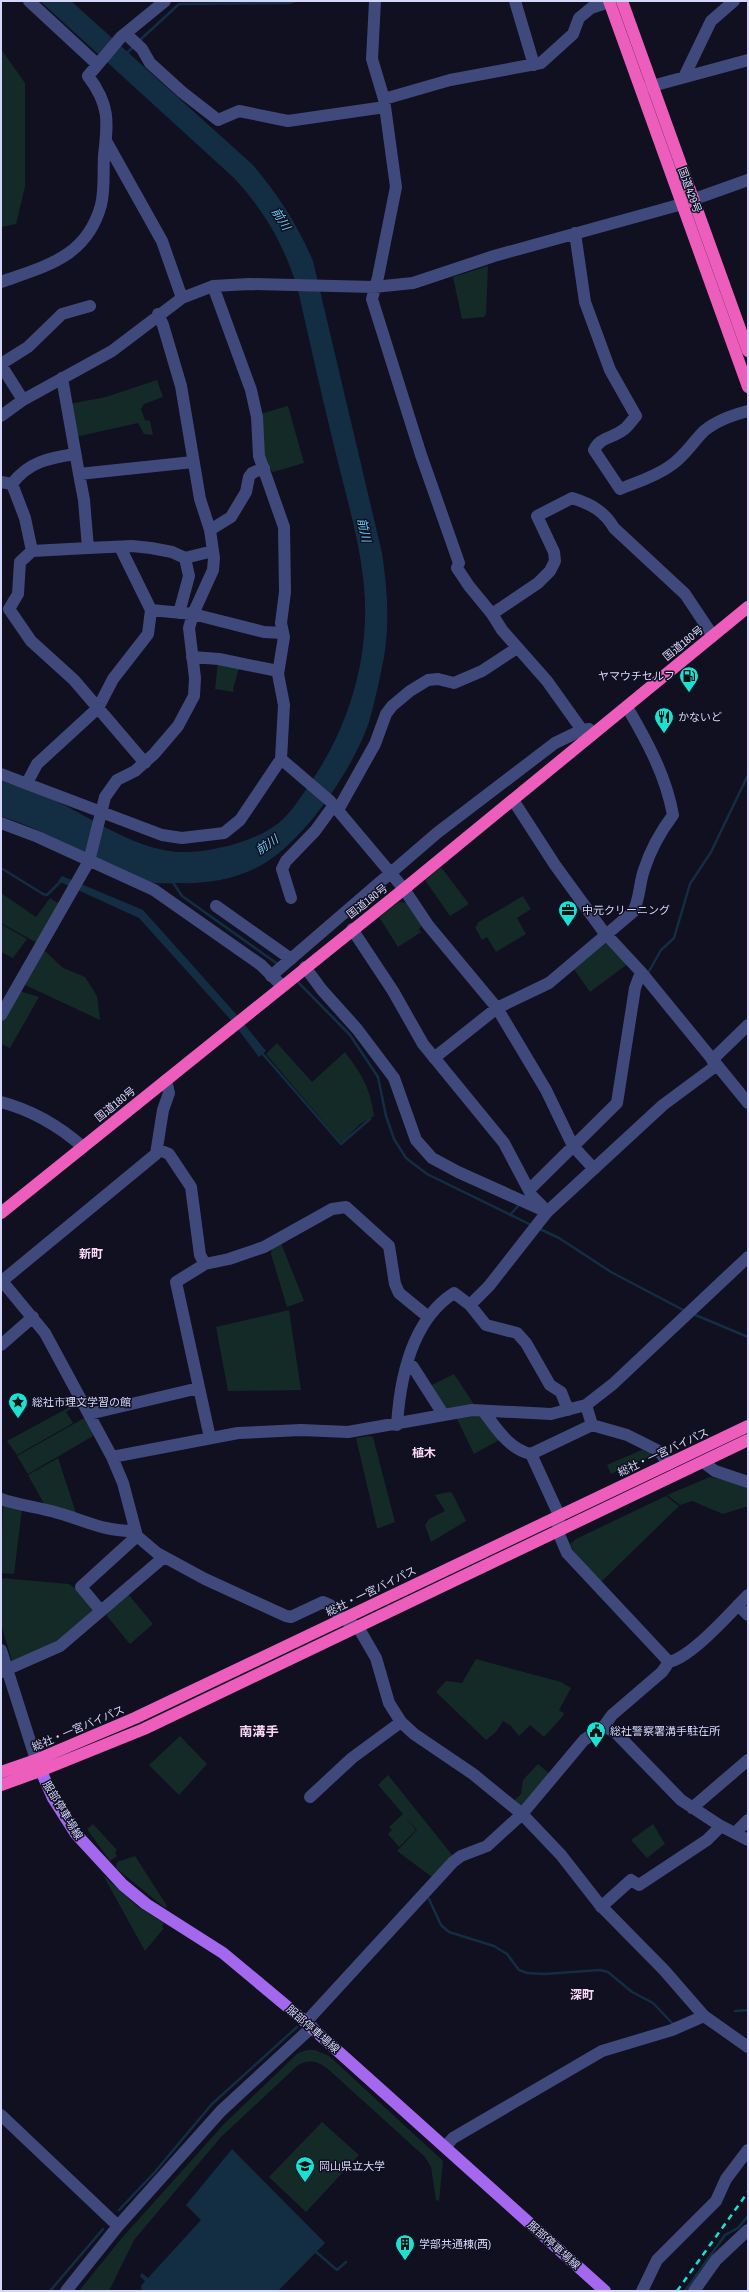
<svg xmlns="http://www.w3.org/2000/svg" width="749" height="2292" viewBox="0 0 749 2292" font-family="'Archivo Narrow','Noto Sans JP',sans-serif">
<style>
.green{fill:#142a26}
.water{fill:#132e42}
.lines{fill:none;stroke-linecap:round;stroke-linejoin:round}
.stream{stroke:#132e42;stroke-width:2.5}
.minor{stroke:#40497b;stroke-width:12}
.major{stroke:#a468ee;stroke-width:12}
.highway{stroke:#ed5ebc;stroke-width:12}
.rail{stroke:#1ae1d2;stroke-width:2.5;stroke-dasharray:6 5;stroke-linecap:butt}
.labels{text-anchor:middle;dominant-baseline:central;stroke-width:3;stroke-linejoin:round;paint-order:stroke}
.street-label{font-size:11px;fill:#d5d7fa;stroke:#101021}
.poi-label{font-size:11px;fill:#d5d7fa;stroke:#101021;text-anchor:start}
.water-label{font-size:12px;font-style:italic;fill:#6fcaef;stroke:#101021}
.neighbourhood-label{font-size:12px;font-weight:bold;fill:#fad7f4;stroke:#101021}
.quarter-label{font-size:13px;font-weight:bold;fill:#fad7f4;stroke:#101021}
</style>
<rect width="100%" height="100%" fill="#101021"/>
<path class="green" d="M1 49 25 83V187L16 224 1 227Z
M488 266 486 314 484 317 462 319 453 277Z
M157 380 163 397 144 404 141 409 145 420 150 421 153 435 144 434 138 423 75 437 69 404 106 397Z
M288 406 304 463 273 472 266 466 260 414Z
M218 661 240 665 233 689 234 692 215 689Z
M441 867 469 904 450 916 425 880Z
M1 893 36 917 50 898 61 905 39 944 1 923Z
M523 896 531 909 517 918 526 934 496 952 487 937 482 940 475 927 478 925 477 923Z
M399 902 407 903 422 926 419 929 421 932 398 947 379 917Z
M1 924 27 939 13 958 1 952Z
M609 940 629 963 590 992 573 968Z
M43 949 63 968 85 977 97 996 100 1020 23 984Z
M19 991 39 997 10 1048 1 1044V1022Z
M277 1043 312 1082 345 1052C362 1075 370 1087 374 1116L360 1124 342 1142 340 1141 266 1054Z
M281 1243 304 1301 287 1307 271 1254 272 1248Z
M289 1310 301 1390 228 1391 216 1327Z
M454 1374 475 1406 444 1412 428 1387Z
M79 1402 80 1403 66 1412 73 1423 17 1455 7 1441Z
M458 1416H484L501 1439 474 1454 457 1419Z
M86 1417 94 1432 92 1433 93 1436 28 1474 17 1456Z
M369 1436 373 1437 395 1522 379 1528H377L356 1438Z
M644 1449 645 1452 649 1450 651 1456 611 1474 607 1465Z
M58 1458 78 1519 47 1509 28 1475Z
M710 1477 748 1485V1506L723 1514 692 1501 680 1505 667 1495Z
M449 1492 452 1493 466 1521 431 1542 425 1525 429 1519 445 1511 435 1495Z
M666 1496 679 1506 601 1582 574 1552 570 1544 576 1539Z
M3 1502 22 1509 14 1574 1 1573Z
M1 1578 69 1584 81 1593 96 1611 55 1644 12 1661 1 1624Z
M128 1594 153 1624 130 1644 106 1615 108 1614 107 1611Z
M476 1659 561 1682 571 1688 559 1710 564 1713 563 1716 544 1737 530 1725 519 1736 511 1726 503 1721 496 1732 486 1740 436 1692 446 1681 462 1683Z
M180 1736 207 1764 179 1795 149 1765Z
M538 1764 551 1775 523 1809 513 1802 521 1794 523 1780Z
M388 1775 453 1856 432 1877 397 1851 417 1830 405 1817 416 1830 399 1847 388 1834 392 1830 389 1827 403 1814 378 1785Z
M93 1824 117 1850 115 1853 117 1856 110 1861 87 1829Z
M653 1824 665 1844 647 1858 631 1840Z
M135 1856 167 1906 165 1908 116 1868 117 1862Z
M103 1875 137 1906 164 1923 162 1927 164 1928 145 1951Z
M307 2050H315L329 2056 443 2161 439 2201 436 2200 431 2167 425 2157 328 2069C317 2061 310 2059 298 2065L221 2137 134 2240 109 2291H79L121 2239 225 2123 298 2053Z
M322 2122 359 2155 306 2212 269 2177Z"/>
<path class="water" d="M40 1H71L253 165C279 196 297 224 313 261L382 553C387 587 390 622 384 657 380 678 375 701 369 722 353 769 304 842 260 866 234 880 205 884 177 883 168 883 157 884 148 882 131 878 115 868 99 860 67 844 35 827 1 816V781C19 787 37 792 54 800 94 819 140 853 185 852 214 852 261 840 282 820 294 809 302 795 311 782 352 722 372 649 363 577 358 534 345 492 335 450 322 397 310 343 298 290 285 247 265 211 234 178Z
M62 876 143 910 236 1014 266 1051 259 1057 230 1019 139 918 58 881Z
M232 2149 325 2243 278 2291H142L141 2286 145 2281 140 2276 142 2273 148 2278 201 2220 186 2205Z"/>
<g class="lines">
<path class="stream" d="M139 41 179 4 289 3 295 1
M126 54 134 46
M1 868 43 894 47 895 62 880
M172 881 182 896 279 965
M647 975 661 950 674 938 690 884 711 852 748 775
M296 980 350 1035 378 1077 386 1116 394 1139 406 1158 427 1174 531 1225
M262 1053 341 1144 370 1119
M510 1215 519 1205
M540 1229 559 1238 611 1272 685 1311
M693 1314 748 1337
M429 1899 441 1925 449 1932 494 1946 507 1954 519 1970 527 1973 545 1974 600 1970 608 1972 632 1992 653 2003 673 2024 676 2023
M735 2011 748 2010
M119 2210 154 2173 212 2104 297 2027
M315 2251 337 2270 346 2262
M50 2291 103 2229
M685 2291 725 2235 738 2228 748 2216"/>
<path class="minor" d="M29 1 97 64
M375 1 372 59 384 99 396 187 378 277 372 299 421 455 459 563 457 568 469 586 492 614
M515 1 534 65
M126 34 142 49 150 63 182 92 218 120 239 111 288 121 385 107
M684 77 711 21 734 1
M641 89 748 60
M384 99 450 80 541 63 573 34 579 18 591 8 609 2
M106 141 162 241 182 298
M575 233 585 302 610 370 636 416C632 420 628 427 623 430 613 438 600 437 594 450L620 489C637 482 655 477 670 466 684 457 692 443 704 431 717 420 732 415 748 411
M1 282C46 266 87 257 101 205 105 189 103 172 104 156 108 121 110 105 88 76L121 37 165 1
M1 364 28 347 62 314 90 306
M1 365 23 400
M62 378 79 474
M1 416 23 400 112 351 182 298 213 286 249 284 374 287 413 283 494 256 675 206 748 180
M1 482 12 484 25 518 32 551
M12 484C28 462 49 458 75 454
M210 530 231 517 246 492 249 477 252 473 264 468
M88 548 132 546 151 548 172 552 185 558 213 551
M151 610 193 614 264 632 283 633
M179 613 189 576 185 558
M192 657 219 659 278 671
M582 730 547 681 502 630 492 614 538 583 550 571 555 561 554 552 537 516 572 498C591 504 604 511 614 528L685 594 713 636
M281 759 330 801 404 889 428 925 497 1008 546 1090 573 1146 594 1169
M145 763 74 680 31 641 9 609 18 594 20 562 32 551 88 548 84 500 79 474 193 462
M1 774 162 835 182 838 224 833 240 820 281 759 284 705 278 674 284 637 281 623 285 592 284 527 259 456 257 417 251 390 213 286
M27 783 37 764 98 708 113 679 148 634 151 610 120 547
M513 800 555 865 603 931 641 972 748 1103
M338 810 375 744 386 714 392 706 410 691 428 680 438 679 454 683 482 671 517 648
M1 823 38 837 154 890 261 965 282 986
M291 898 282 869 286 861 315 831 334 805
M216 906 291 959
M352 929 393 991 423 1044 504 1143 532 1196 542 1206
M305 967 322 990 357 1029 394 1078 416 1140 432 1158 458 1172 547 1212
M271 976 437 833 555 743 582 730 589 729
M1 1015 89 861 105 797 117 780 135 771 154 754 178 726 194 696 195 678 189 628 193 614 213 570 214 558 210 530 200 499 181 386 163 325 158 314
M434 1058 497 1008 549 983 633 912C640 899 639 884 644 870 650 851 661 831 673 815 666 776 647 741 627 707
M712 1060 748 1025
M166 1080 169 1093 163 1110 156 1154 2 1281 45 1333 112 1457 123 1483 137 1536 157 1553 205 1579 286 1616 291 1617 323 1602 330 1605 342 1619 358 1627 376 1658 389 1703 401 1722 414 1734 473 1774 522 1814 561 1855 600 1905 664 1970 704 2016 748 2047
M1 1102C32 1110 59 1126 83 1147
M157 1149 169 1154 191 1187 200 1255 205 1264
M529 1190 617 1103 635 988 641 972
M470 1305 489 1286 547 1212 663 1105 717 1065
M1 1345 33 1317
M408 1363 413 1367 443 1414
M586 1405 592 1425 627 1435 659 1451 669 1464
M484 1412C497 1429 509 1449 531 1454L559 1515 558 1532 567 1553 669 1662
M89 1414 199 1388
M397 1425C400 1378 412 1320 454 1293L470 1305 486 1325 517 1333 526 1343 550 1385 561 1392 568 1410
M210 1438 176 1282 205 1264 229 1259 264 1247 332 1209 346 1207 389 1246 395 1284 399 1293 427 1316
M531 1454 592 1425
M112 1457 238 1433 301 1430 348 1432 472 1410 551 1414 586 1405 613 1384 748 1257
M703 1462 715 1471 748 1482
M1 1499C21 1506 38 1507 58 1513 87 1521 102 1531 135 1531
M738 1605 748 1615
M101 1611 81 1587 137 1536
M1 1650 36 1760
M1 1672 60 1646 164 1557
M604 1726 616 1733 681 1800 719 1825 748 1840
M310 1797 352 1758 401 1722
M692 1808 748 1760
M735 1833 748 1820
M601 1907 631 1880 639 1885 707 1840 721 1826
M306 2022 453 1862 461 1856 487 1846 522 1814 584 1740 604 1726 612 1715 662 1672 669 1662C692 1657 730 1613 748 1595
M1 2115 118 2226
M445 2147 453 2138 602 2051 672 2030 704 2016
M66 2291 118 2226 221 2111 312 2027
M642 2291 657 2260 716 2201 726 2179 748 2150
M694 2291 716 2260 748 2230"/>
<path class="major" d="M37 1762 53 1798 76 1834 123 1885 146 1904 223 1953 301 2018 605 2291"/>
<path class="highway" d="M609 1 748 387
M622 1 748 351
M1 1213 404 889 748 607
M1 1772 36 1760 135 1718 748 1426
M1 1785 40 1771 144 1729 748 1440"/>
<path class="rail" d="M677 2291 748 2192"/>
</g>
<defs>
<symbol id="fuel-pin" viewBox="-11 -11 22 30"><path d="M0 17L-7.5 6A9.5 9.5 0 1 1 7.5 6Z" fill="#1ae1d2" stroke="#101021"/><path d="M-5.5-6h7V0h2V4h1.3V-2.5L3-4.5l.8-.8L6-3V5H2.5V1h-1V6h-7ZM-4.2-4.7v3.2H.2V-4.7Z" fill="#111"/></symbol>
<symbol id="restaurant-pin" viewBox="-11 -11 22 30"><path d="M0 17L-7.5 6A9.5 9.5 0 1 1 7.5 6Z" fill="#1ae1d2" stroke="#101021"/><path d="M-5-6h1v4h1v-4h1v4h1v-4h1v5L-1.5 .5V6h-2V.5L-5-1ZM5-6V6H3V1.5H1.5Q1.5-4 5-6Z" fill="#111"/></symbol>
<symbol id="office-pin" viewBox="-11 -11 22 30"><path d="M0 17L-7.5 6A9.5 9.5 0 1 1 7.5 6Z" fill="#1ae1d2" stroke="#101021"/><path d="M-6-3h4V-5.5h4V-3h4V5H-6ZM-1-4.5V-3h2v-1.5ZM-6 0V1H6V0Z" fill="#111"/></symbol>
<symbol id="sight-pin" viewBox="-11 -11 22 30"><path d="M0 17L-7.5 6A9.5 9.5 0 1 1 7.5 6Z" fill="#1ae1d2" stroke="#101021"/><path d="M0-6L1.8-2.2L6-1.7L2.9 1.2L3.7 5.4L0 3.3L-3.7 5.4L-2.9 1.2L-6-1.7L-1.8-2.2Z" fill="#111"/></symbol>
<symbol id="civic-pin" viewBox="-11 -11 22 30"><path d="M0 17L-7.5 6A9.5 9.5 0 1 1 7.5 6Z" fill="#1ae1d2" stroke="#101021"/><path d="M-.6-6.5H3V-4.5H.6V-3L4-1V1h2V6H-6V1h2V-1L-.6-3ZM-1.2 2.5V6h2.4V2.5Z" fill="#111"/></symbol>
<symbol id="university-pin" viewBox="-11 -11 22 30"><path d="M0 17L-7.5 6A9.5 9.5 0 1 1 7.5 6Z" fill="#1ae1d2" stroke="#101021"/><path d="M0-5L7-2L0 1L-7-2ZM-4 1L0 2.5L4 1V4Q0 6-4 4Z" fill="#111"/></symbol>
<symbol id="building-pin" viewBox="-11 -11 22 30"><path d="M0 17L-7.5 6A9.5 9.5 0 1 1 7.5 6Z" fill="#1ae1d2" stroke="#101021"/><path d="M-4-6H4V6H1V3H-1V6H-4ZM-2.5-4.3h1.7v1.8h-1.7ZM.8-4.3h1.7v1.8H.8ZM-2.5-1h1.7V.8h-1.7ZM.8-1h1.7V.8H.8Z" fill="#111"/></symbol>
</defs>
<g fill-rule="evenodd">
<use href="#fuel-pin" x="678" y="665" width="22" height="30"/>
<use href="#restaurant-pin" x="653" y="706" width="22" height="30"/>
<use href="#office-pin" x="557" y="899" width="22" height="30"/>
<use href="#sight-pin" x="7" y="1391" width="22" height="30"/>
<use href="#civic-pin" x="585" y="1720" width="22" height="30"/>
<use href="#university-pin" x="294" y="2155" width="22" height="30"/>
<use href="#building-pin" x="394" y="2233" width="22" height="30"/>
</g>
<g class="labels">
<g class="street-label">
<text transform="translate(690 190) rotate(70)">国道429号</text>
<text transform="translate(683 643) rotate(-39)">国道180号</text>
<text transform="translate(367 901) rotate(-38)">国道180号</text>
<text transform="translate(115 1104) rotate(-39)">国道180号</text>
<text transform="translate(663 1452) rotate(-25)">総社・一宮バイパス</text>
<text transform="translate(371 1591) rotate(-26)">総社・一宮バイパス</text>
<text transform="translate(78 1728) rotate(-23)">総社・一宮バイパス</text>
<text transform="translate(63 1810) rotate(59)">服部停車場線</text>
<text transform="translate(313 2029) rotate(41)">服部停車場線</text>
<text transform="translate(554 2245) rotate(42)">服部停車場線</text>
</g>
<g class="poi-label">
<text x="675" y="676" text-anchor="end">ヤマウチセルフ</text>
<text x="678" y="717">かないど</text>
<text x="582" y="910">中元クリーニング</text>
<text x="32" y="1402">総社市理文学習の館</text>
<text x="610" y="1731">総社警察署溝手駐在所</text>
<text x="319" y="2166">岡山県立大学</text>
<text x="419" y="2244">学部共通棟(西)</text>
</g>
<g class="water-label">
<text transform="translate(281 219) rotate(58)">前川</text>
<text transform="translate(364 530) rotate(77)">前川</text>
<text transform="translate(267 845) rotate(-34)">前川</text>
</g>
<g class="neighbourhood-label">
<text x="91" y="1254">新町</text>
<text x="424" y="1453">植木</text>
<text x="582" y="1995">深町</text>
</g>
<g class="quarter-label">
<text x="259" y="1731">南溝手</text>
</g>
</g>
<rect width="749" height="2292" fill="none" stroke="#d5d7fa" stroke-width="4"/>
</svg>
